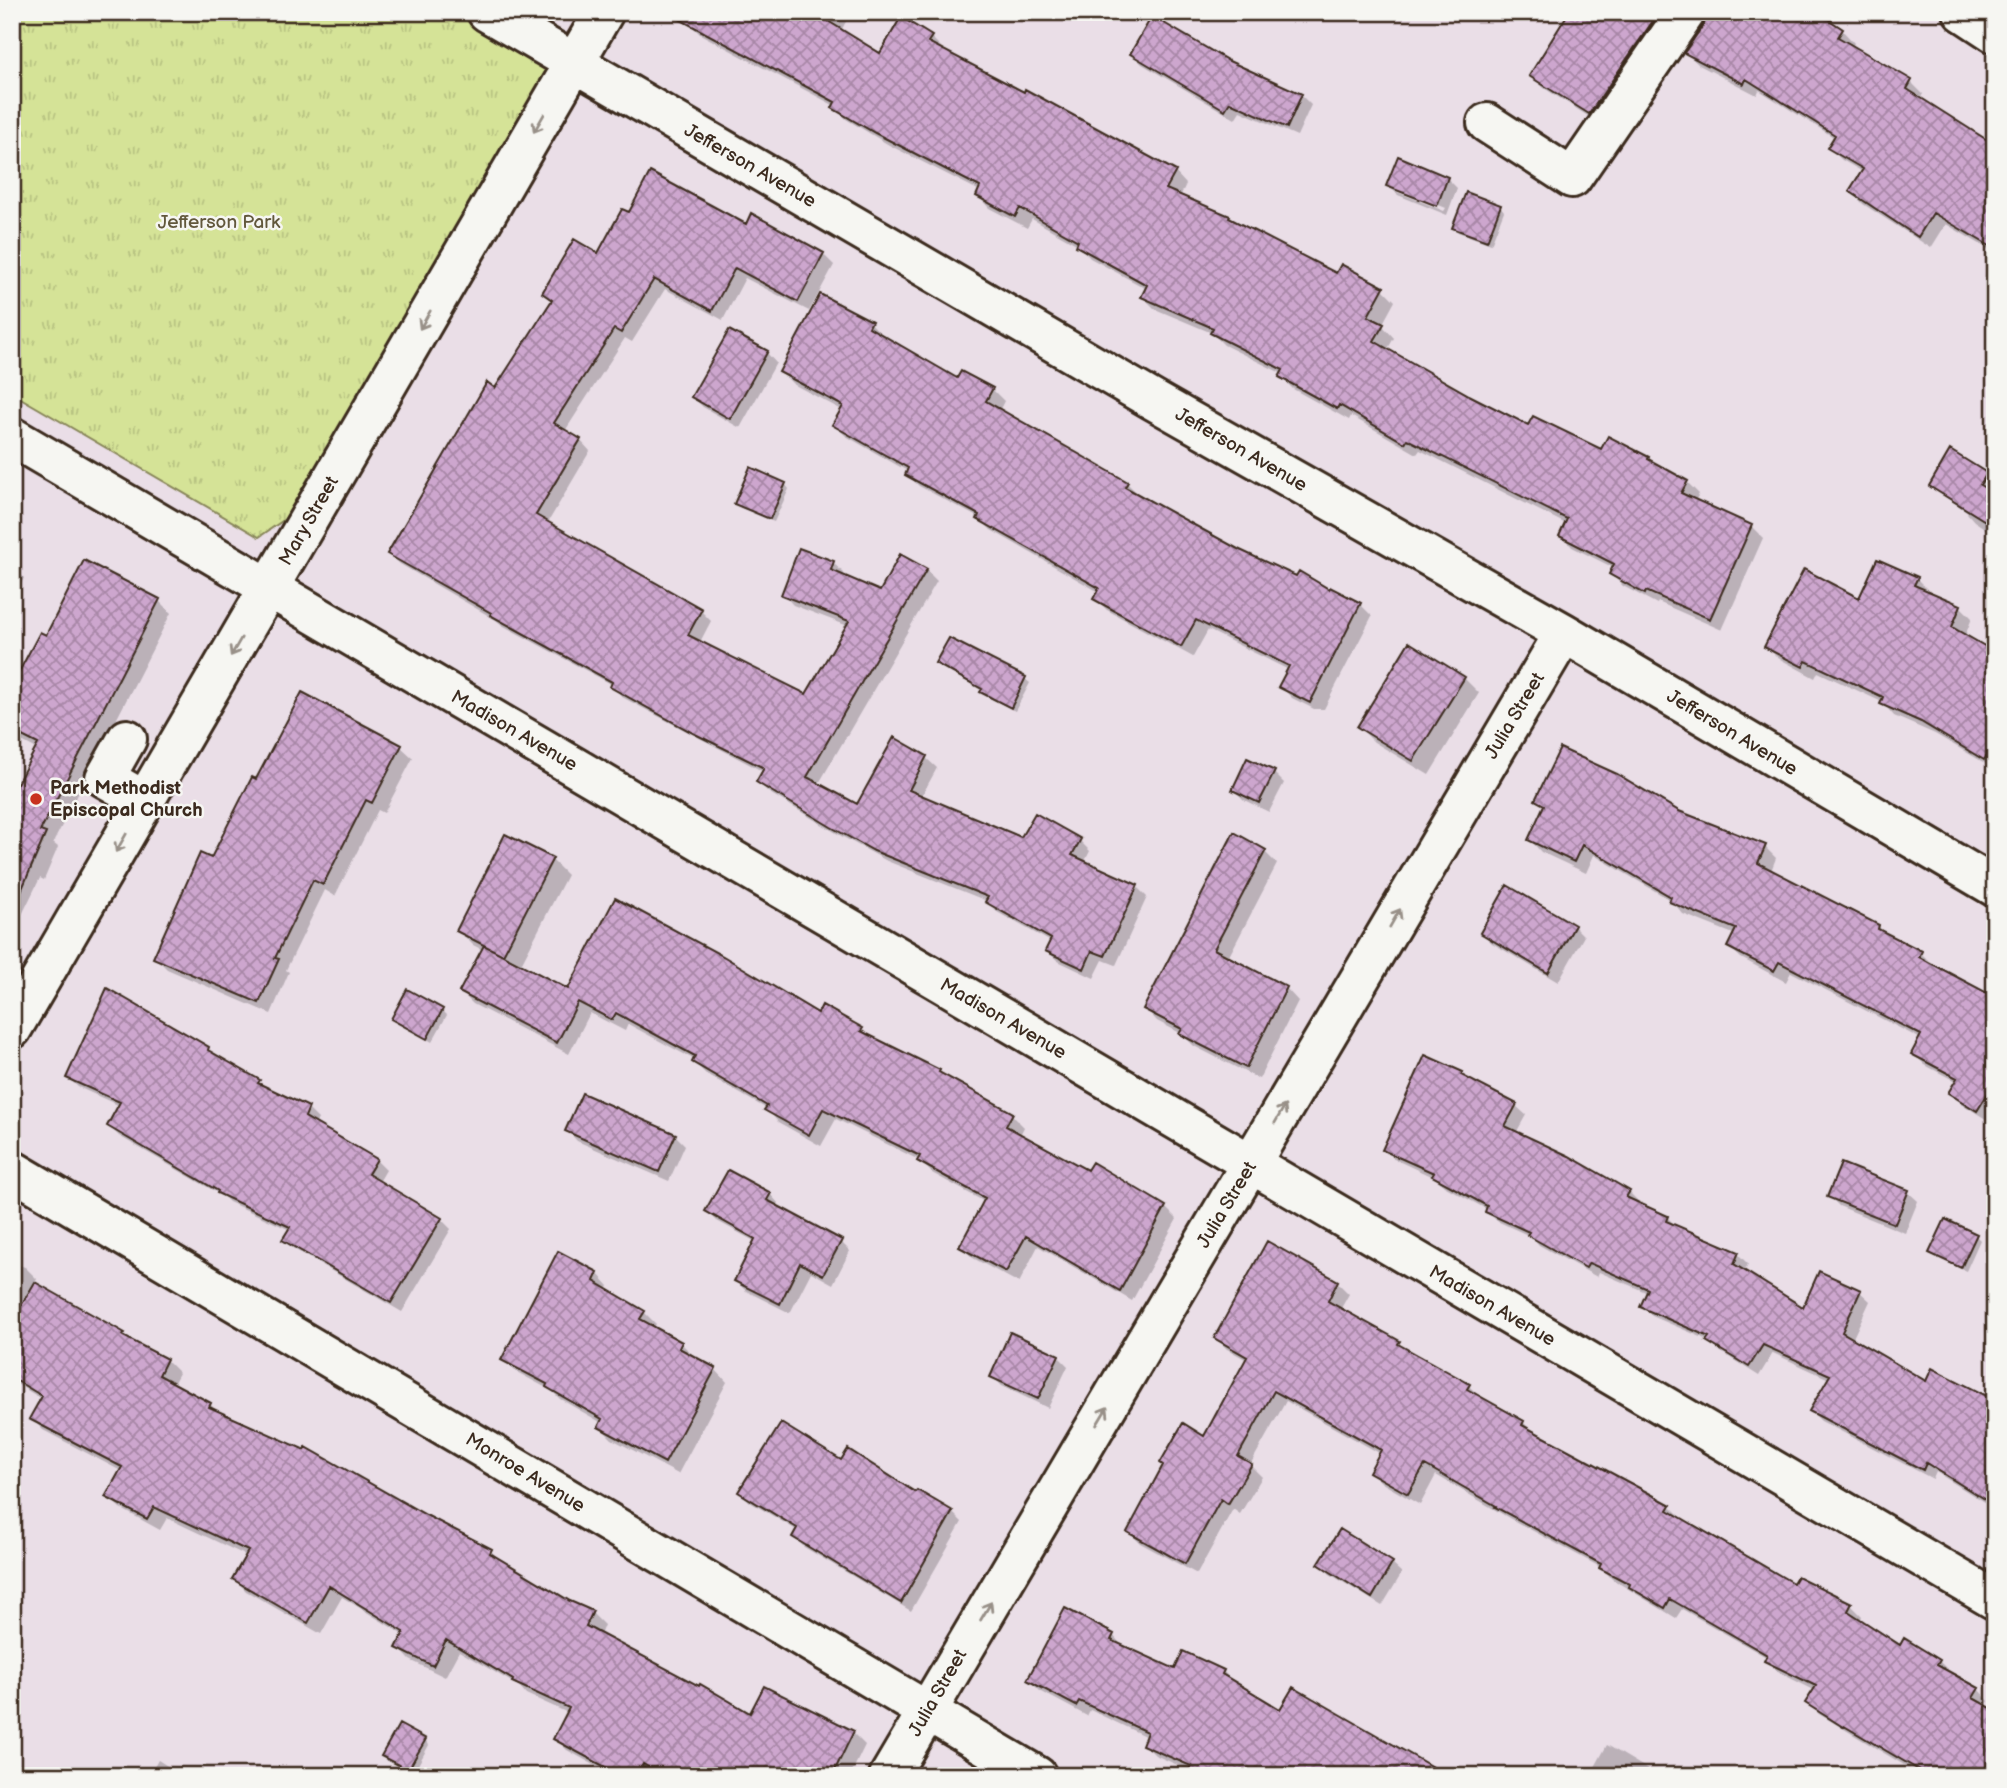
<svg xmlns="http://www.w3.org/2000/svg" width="2007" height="1788" viewBox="0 0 2007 1788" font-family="'Balsamiq Sans',sans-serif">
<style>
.grass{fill:url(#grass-tufts);stroke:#88865a;stroke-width:2}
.shadow{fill:#0003;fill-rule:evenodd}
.building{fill:url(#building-cross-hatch);stroke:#3b2a1e;stroke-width:2}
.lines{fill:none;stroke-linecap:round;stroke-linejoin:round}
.minor-casing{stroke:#3b2a1e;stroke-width:44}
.minor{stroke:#f6f6f2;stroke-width:38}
.oneway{stroke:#989088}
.poi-dot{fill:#c8321e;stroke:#f6f6f2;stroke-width:2.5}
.labels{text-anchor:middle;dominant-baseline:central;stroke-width:5;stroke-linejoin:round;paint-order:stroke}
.street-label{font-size:19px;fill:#3b2a1e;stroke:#f6f6f2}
.park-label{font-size:19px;fill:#62583c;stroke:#f6f6f2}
.poi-label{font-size:19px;font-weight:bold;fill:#3b2a1e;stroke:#f6f6f2;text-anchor:start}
</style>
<defs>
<pattern id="grass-tufts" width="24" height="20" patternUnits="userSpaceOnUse" patternTransform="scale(1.75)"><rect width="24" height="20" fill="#d5e397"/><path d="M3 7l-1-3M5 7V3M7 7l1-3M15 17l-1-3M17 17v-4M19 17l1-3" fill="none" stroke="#b8c382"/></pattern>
<pattern id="building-cross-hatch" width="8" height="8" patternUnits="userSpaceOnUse" patternTransform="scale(1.75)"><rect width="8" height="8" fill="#cda6ce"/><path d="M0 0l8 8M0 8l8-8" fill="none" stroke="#a887a7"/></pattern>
</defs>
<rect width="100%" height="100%" fill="#eadee7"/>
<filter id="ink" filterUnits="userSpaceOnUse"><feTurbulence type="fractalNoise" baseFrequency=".0143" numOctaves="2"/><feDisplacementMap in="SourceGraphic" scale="14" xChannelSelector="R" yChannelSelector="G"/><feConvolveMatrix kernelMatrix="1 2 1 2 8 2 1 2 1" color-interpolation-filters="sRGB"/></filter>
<g filter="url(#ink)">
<path class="grass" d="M12 12H465L539 55 547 74 285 519 259 537 12 393Z"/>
<path class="shadow" d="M693 12H851L841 31 880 55 931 37 943 49 942 51 1175 172 1186 184 1180 197 1337 275 1342 266 1383 289 1395 301 1382 325 1394 338 1387 350 1468 397 1529 427 1602 452 1648 458 1655 465 1687 482 1699 494 1695 501 1751 526 1763 538 1722 630 1658 602 1657 604 1623 586 1611 574 1614 568 1572 547 1561 535 1566 524 1420 450 1417 454 1351 416 1349 420 1293 389 1281 377 1283 374 1224 345 1212 333 1155 309 1143 297 1147 289 1090 258 1078 245 1032 219 1027 228 989 208 978 196 980 191 889 145 846 119 835 106 700 34 688 22Z
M1571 12H1680L1602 125 1544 88 1532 76Z
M1706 25 1842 30 1854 43 1852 47 1911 82 1923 94 1920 99 1990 145 1995 137V253L1946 224 1931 248 1863 204 1851 191 1863 172 1842 160 1829 148 1835 138 1759 90 1757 95 1699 65 1686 53Z
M1132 54 1228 63 1301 95 1311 105 1297 136 1240 111 1235 119 1142 64Z
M1447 178 1457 188 1447 215 1398 195 1388 185ZM1397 188 1446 208 1444 211 1397 192Z
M1500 206 1504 211 1491 244 1458 232 1454 228Z
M747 226 823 254 834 265 809 311 745 278 723 320 665 289 632 342 625 338 565 431 580 440 590 451 547 524 701 611 711 621 700 642 807 697 848 626 793 605 783 594 800 550 833 563 844 573 842 577 881 593 900 556 926 570 937 581 818 785 858 807 895 740 926 758 937 768 921 797 1022 840 1035 816 1080 841 1090 851 1084 863 1137 887 1147 897 1116 965 1103 960 1094 978 1058 961 1047 951 1051 942 997 912 987 901 887 861 843 837 768 792 758 782 764 772 622 697 613 685 502 625 496 620 400 564 389 554 553 302 544 293 599 256Z
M871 323 882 335 881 336 958 380 992 389 1004 401 999 411 1127 483 1139 495 1238 551 1360 604 1372 616 1324 709H1314L1292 698 1281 687 1289 670 1208 630 1193 657 1107 610 1095 598 1099 592 991 530 979 518 919 486 907 475 909 472 846 436 834 425 842 410 793 384 781 372Z
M767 353 776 363 740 428 703 407 693 397Z
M1986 475 1993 482 1988 492 1995 496V535L1974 521 1967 513 1968 512 1939 493 1931 485Z
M785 484 789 489 774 522 741 508 736 503Z
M12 566 24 578 12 600Z
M1917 579 1929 591 1928 593 1960 606 1972 618 1965 636 1995 654V769L1935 734 1894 716 1882 702 1818 672 1815 678 1778 658 1766 646 1860 601Z
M159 601 171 613 53 843 58 847 44 880 40 878 17 925 14 924 12 928V797L37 749 12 736V689L46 637Z
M937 663 1025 679 1030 683 1015 711 986 696 983 690Z
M1464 678 1479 693 1429 775 1374 742 1359 727Z
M303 695 401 747 413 758 384 813 378 810 335 896 325 890 286 970 289 972 271 1014 167 969 155 957Z
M1274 773 1284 783 1269 812 1244 800 1234 790Z
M1537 800 1678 812 1765 847 1776 858 1771 871 1878 926 1888 936 1921 953 1933 965 1995 999V1113L1989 1121 1962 1104 1950 1093 1957 1082 1925 1065 1913 1053 1921 1039 1791 972 1786 982 1741 958 1729 947 1736 935 1683 914 1672 901 1594 855 1586 873 1541 852 1530 840 1545 807Z
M1264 851 1277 864 1228 958 1286 988 1298 1001 1259 1079 1194 1046 1182 1034 1157 1021 1145 1008Z
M552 860 567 875 520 966 569 991 818 1016 862 1029 870 1037 939 1071 946 1078 1012 1115 1024 1127 1020 1135 1087 1172 1165 1207 1177 1219 1132 1301 1038 1246 1019 1283 973 1258 961 1247 985 1202 932 1173 919 1160 836 1119 821 1146 778 1122 767 1109 706 1074 694 1062 695 1060 628 1024 625 1031 590 1013 569 1054 473 1004 461 992 483 950 473 945 458 930Z
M1508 887 1574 926 1584 936 1558 982 1492 943 1482 933Z
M442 1010 447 1015 432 1042 393 1019Z
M208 1049 217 1058 259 1082 266 1089 308 1109 318 1119 315 1125 376 1160 386 1170 379 1182 441 1219 451 1229 402 1312 294 1249 284 1240 290 1230 229 1202 223 1196 119 1136 109 1126 120 1106 78 1087 68 1078Z
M1462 1073 1469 1081 1516 1106 1526 1115 1516 1133 1629 1192 1639 1202 1637 1204 1667 1217 1677 1227 1738 1254 1748 1264 1744 1272 1804 1309 1860 1292 1870 1301 1852 1340 1926 1383 1995 1402V1509L1936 1472 1933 1479 1821 1421 1811 1411 1829 1379 1773 1353 1759 1376 1718 1350 1708 1340 1652 1316 1642 1306 1648 1293 1599 1272 1597 1277 1539 1245 1532 1237 1497 1221 1487 1211 1488 1210 1444 1186 1437 1179 1394 1159 1385 1149Z
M568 1131 675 1135 685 1145 669 1181 577 1141Z
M1908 1192 1918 1201 1905 1233 1839 1206 1829 1196Z
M770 1194 779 1204 777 1208 840 1241 850 1251 833 1284 811 1272 790 1313 746 1291 736 1281 756 1242 717 1221 707 1211Z
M1976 1236 1980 1240 1966 1271 1936 1257 1931 1252Z
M1268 1244 1337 1282 1349 1294 1340 1310 1469 1386 1480 1397 1523 1422 1535 1434 1670 1506 1681 1517 1680 1519 1794 1586 1851 1605 1862 1616 1860 1621 1900 1647 1904 1641 1939 1661 1951 1673 1978 1689 1989 1701 1985 1707 1934 1724 1909 1768 1819 1714 1808 1703 1816 1691 1778 1672 1766 1661 1768 1658 1682 1609 1676 1618 1612 1579 1602 1568 1509 1518 1436 1475 1420 1505 1382 1483 1371 1472 1381 1454 1286 1401 1250 1465 1262 1477 1240 1514 1233 1509 1197 1574 1140 1543 1129 1532 1205 1438 1247 1360 1227 1349 1216 1338Z
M12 1263 25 1267 37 1279 35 1283 123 1335 131 1342 166 1360 179 1373 173 1384 210 1404 219 1413 491 1551 504 1564 569 1602 592 1613 604 1625 600 1635 751 1715 764 1688 853 1733 865 1745 850 1776H614L567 1750 555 1738 568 1713 526 1694 520 1687 459 1651 445 1677 410 1660 398 1647 404 1635 342 1597 321 1634 246 1591 234 1578 247 1556 167 1518 160 1530 120 1508 107 1496 121 1471 43 1430 31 1418 42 1399 12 1381Z
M597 1273 609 1286 607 1290 644 1312 656 1324 653 1329 681 1343 693 1355 692 1357 715 1369 727 1382 678 1474 612 1439 600 1427 602 1423 560 1399 552 1391 515 1371 503 1359Z
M1058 1356 1068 1366 1048 1408 1002 1386 992 1376Z
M841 1462 952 1512 962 1522 911 1611 804 1547 794 1537 798 1531 750 1502 740 1492Z
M1340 1531 1392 1564 1402 1573 1382 1606 1330 1574 1320 1564Z
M1113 1635 1123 1647 1176 1672 1223 1671 1233 1682 1281 1712 1191 1771 1155 1755 1144 1744 1147 1737 1090 1710 1087 1716 1040 1691 1029 1680Z
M425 1740 429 1745 413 1774 383 1755Z
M1607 1745 1659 1776H1590Z
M158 1760 183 1776H149Z
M70 1770 80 1776H66Z"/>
<path class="building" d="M666 12H833L828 21 880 53 901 17 932 36 928 42 1024 92 1025 89 1176 171 1166 189 1230 216 1229 218 1336 273 1341 264 1384 287 1368 316 1384 324 1374 341 1469 395 1528 425 1533 416 1601 449 1608 436 1649 457 1648 459 1688 481 1681 493 1752 525 1710 619 1646 591 1645 594 1609 574 1614 564 1559 536 1567 519 1407 439 1405 443 1339 405 1337 409 1279 377 1283 370 1210 333 1213 328 1141 297 1147 285 1076 246 1078 241 1020 208 1015 217 976 196 980 187 875 133 832 108 835 102Z
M1569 12H1659L1589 114 1529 76Z
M1708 12H1817L1843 29 1838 37 1912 80 1907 89 1995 145V249L1933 213 1918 237 1849 191 1863 169 1827 148 1835 135 1746 79 1744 84 1684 53 1704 24Z
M1152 16 1229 61 1302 94 1287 128 1230 102 1225 110 1130 54Z
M1398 156 1448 177 1437 206 1386 186Z
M650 172 746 224 751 213 824 253 798 302 735 268 712 311 654 279 621 333 614 329 554 423 581 439 536 515 702 609 688 635 806 694 849 621 781 595 799 548 834 561 831 570 880 591 900 554 927 569 807 777 857 804 894 737 927 756 909 790 1021 837 1035 813 1081 839 1072 855 1138 885 1105 956 1092 951 1084 969 1045 951 1051 939 985 902 988 897 874 851 831 827 756 782 764 768 693 733 610 687 612 682 490 615 491 613 387 554 487 382 495 388 552 300 542 293 574 239 598 253 622 209 629 212Z
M1466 192 1501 205 1487 241 1452 228Z
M820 294 872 321 869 327 957 378 961 371 993 388 986 401 1128 482 1125 487 1238 549 1296 576 1299 571 1329 589 1330 587 1361 603 1310 703 1278 687 1289 666 1196 620 1181 647 1093 599 1099 588 977 519 979 515 905 475 908 468 832 425 843 406 779 372Z
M729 330 768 351 730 419 691 397Z
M1950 450 1987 473 1980 485 1995 494V527L1929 486Z
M750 467 786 483 770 519 734 504Z
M1877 559 1918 577 1914 585 1961 605 1952 627 1995 652V762L1986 757 1984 760 1921 722 1880 704 1883 697 1806 661 1803 667 1764 647 1804 569 1859 598Z
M84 560 160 599 40 831 46 833 12 912V793L38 744 12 731V685L40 632 46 635Z
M949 638 1026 677 1011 708 980 692 982 689 935 663Z
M1409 642 1465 677 1413 761 1357 727Z
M302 692 402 745 372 803 366 800 323 885 313 880 275 958 279 959 259 1003 153 958 200 853 211 858 252 777 256 779Z
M1560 748 1617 774 1679 811 1766 845 1758 863 1879 925 1878 929 1922 951 1919 957 1995 997V1082L1977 1111 1948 1093 1957 1078 1911 1054 1921 1035 1779 962 1774 971 1727 947 1736 929 1669 902 1671 897 1582 845 1574 862 1528 840 1544 805 1535 800Z
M1247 758 1275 771 1259 803 1232 790Z
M1234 832 1266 850 1214 949 1287 987 1246 1068 1179 1034 1182 1029 1143 1009Z
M505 834 553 858 503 955 456 931Z
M1507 885 1575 925 1548 973 1480 933Z
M615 898 723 956 818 1013 822 1005 863 1028 861 1031 940 1070 939 1072 1013 1113 1006 1126 1087 1170 1092 1162 1166 1206 1120 1291 1026 1236 1006 1272 959 1247 985 1198 917 1161 920 1156 823 1109 809 1135 764 1110 767 1106 692 1062 695 1056 616 1013 612 1020 578 1002 557 1043 459 992 484 945 568 989Z
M107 988 209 1047 208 1050 260 1080 258 1083 309 1107 305 1117 377 1159 368 1174 442 1218 391 1303 282 1240 290 1227 217 1193 218 1191 107 1126 120 1102 66 1078Z
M407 989 443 1009 427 1039 391 1019Z
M1425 1055 1463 1072 1461 1075 1517 1104 1505 1126 1569 1156 1630 1191 1626 1197 1668 1216 1666 1221 1739 1252 1734 1264 1803 1307 1819 1271 1861 1290 1842 1332 1926 1381 1932 1368 1995 1400V1506L1926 1463 1923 1470 1809 1411 1830 1375 1763 1345 1749 1367 1706 1341 1709 1337 1640 1307 1648 1289 1589 1263 1586 1268 1527 1235 1529 1232 1485 1212 1487 1206 1432 1176 1434 1173 1382 1150Z
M582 1093 676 1134 659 1172 565 1131Z
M1841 1163 1909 1190 1895 1224 1827 1197Z
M728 1170 771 1193 767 1200 842 1240 823 1275 800 1263 780 1304 734 1281 755 1239 705 1211Z
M1945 1219 1977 1234 1961 1268 1929 1253Z
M1267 1241 1338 1281 1328 1301 1400 1341 1398 1344 1470 1384 1467 1389 1524 1421 1522 1425 1671 1505 1668 1510 1793 1583 1797 1576 1852 1603 1848 1611 1900 1645 1904 1638 1940 1660 1937 1665 1979 1688 1973 1698 1995 1710V1776H1929L1844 1726 1843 1727 1805 1703 1816 1686 1764 1661 1767 1655 1670 1599 1665 1608 1629 1587 1630 1584 1599 1568 1601 1564 1495 1507 1496 1506 1425 1465 1408 1494 1369 1472 1381 1450 1274 1391 1238 1456 1252 1464 1228 1504 1221 1499 1185 1564 1127 1532 1163 1465 1160 1463 1183 1423 1204 1436 1247 1357 1214 1338Z
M558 1251 598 1272 594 1281 645 1311 640 1319 682 1342 679 1348 716 1368 665 1463 598 1427 602 1419 546 1387 547 1384 501 1360Z
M35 1282 125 1333 123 1336 167 1359 159 1375 211 1403 209 1407 305 1450 306 1447 426 1515 492 1549 490 1553 570 1601 593 1611 586 1626 699 1686 700 1684 750 1713 764 1686 854 1731 832 1776H663L643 1764 637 1776H622L553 1739 569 1708 512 1682 513 1680 446 1640 433 1666 396 1648 404 1632 329 1586 308 1623 232 1579 248 1551 154 1507 147 1519 105 1497 122 1467 29 1419 42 1396 12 1378V1321Z
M1010 1332 1059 1355 1038 1399 990 1377Z
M781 1423 841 1460 848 1449 915 1492 917 1490 953 1511 901 1603 792 1537 797 1528 738 1492Z
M1340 1529 1393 1562 1372 1598 1318 1564Z
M1065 1608 1114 1634 1111 1640 1175 1669 1183 1651 1224 1670 1222 1674 1280 1709 1293 1687 1448 1776H1186L1191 1766 1142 1745 1147 1732 1079 1701 1076 1706 1027 1680Z
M399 1724 426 1739 408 1770 381 1756Z"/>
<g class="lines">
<defs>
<path id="minor" d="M487 12 1153 400 1564 633 1995 887
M1963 12 1995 33
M1487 123 1572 178 1686 12
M12 437 1995 1600
M127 739 105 778 145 801
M12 1029 604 12
M12 1170 1037 1776
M889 1776 1564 633"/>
</defs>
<use href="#minor" class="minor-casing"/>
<use href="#minor" class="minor"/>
</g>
<defs><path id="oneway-shaft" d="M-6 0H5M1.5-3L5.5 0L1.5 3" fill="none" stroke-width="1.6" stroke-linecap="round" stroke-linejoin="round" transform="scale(1.75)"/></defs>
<g class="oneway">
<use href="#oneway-shaft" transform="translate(539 123) rotate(120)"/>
<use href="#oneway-shaft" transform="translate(425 320) rotate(120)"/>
<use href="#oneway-shaft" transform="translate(236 647) rotate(120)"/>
<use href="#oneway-shaft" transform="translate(121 843) rotate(120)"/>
<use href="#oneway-shaft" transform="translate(1395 918) rotate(-60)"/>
<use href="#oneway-shaft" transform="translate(1280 1114) rotate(-60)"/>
<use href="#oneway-shaft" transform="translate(1102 1416) rotate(-59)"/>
<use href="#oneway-shaft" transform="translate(986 1611) rotate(-59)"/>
</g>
</g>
<circle class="poi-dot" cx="36" cy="799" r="7"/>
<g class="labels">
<g class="street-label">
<text transform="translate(750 166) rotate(30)">Jefferson Avenue</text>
<text transform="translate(1241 450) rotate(30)">Jefferson Avenue</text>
<text transform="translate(309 521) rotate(-60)">Mary Street</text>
<text transform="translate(1515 716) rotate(-59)">Julia Street</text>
<text transform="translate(514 731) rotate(30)">Madison Avenue</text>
<text transform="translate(1732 733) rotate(31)">Jefferson Avenue</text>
<text transform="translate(1003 1019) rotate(30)">Madison Avenue</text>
<text transform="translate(1227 1205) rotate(-59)">Julia Street</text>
<text transform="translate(1492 1306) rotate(30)">Madison Avenue</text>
<text transform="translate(525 1473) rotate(31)">Monroe Avenue</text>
<text transform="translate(938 1693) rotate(-60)">Julia Street</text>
</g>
<g class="park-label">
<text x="219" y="222">Jefferson Park</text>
</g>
<g class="poi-label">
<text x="50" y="788">Park Methodist<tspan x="50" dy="22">Episcopal Church</tspan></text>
</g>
</g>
<rect width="2007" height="1788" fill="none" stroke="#f6f6f2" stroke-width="42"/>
<rect x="21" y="21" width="1965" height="1746" fill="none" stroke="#3b2a1e" stroke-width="2.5" filter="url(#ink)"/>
</svg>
